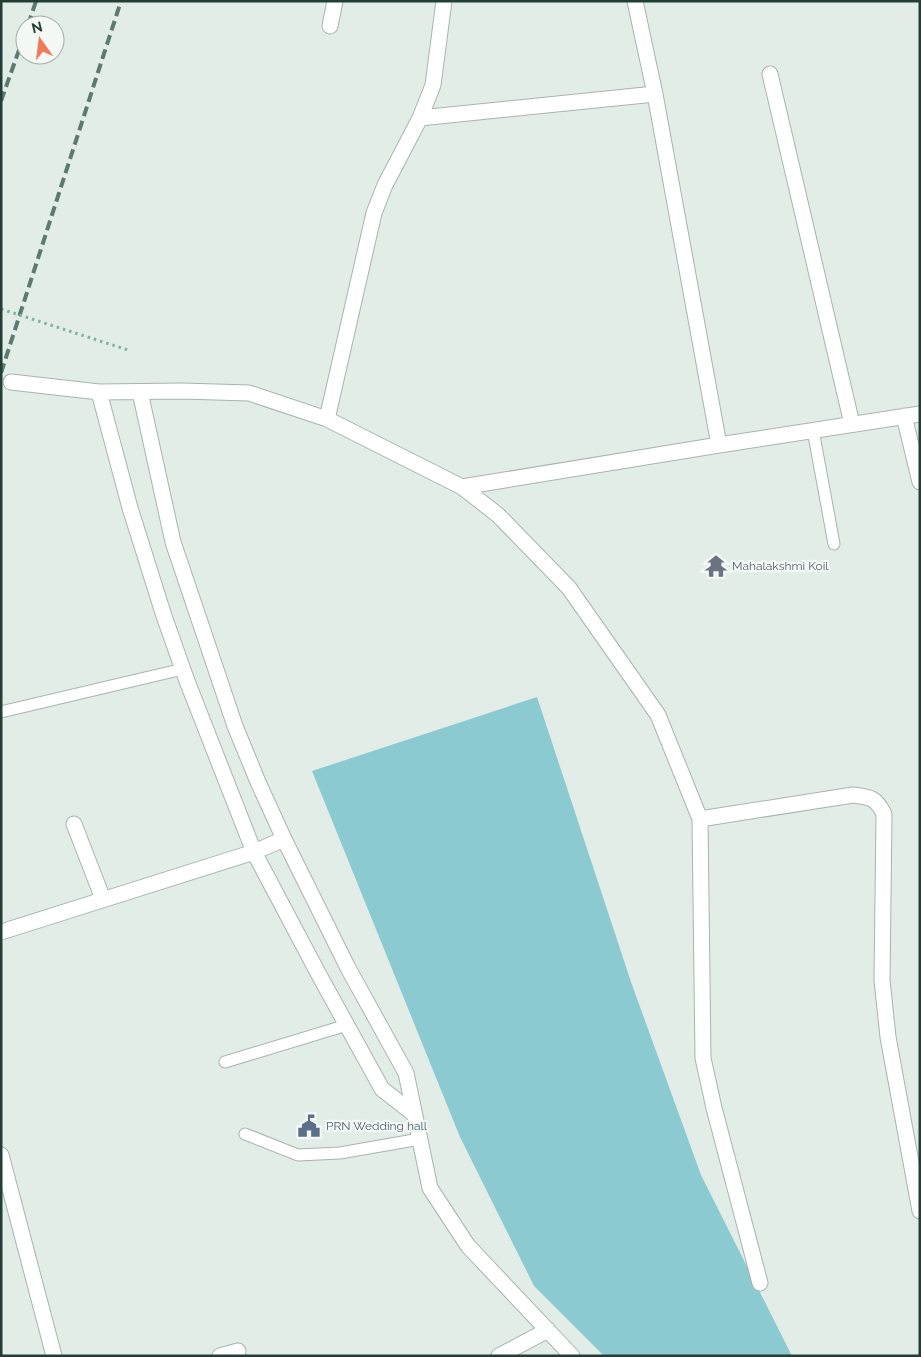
<svg xmlns="http://www.w3.org/2000/svg" width="921" height="1357" viewBox="0 0 921 1357" font-family="Raleway,sans-serif">
<style>
.water{fill:#8ccad1}
.lines{fill:none;stroke-linecap:round;stroke-linejoin:round}
.lane-casing{stroke:#a6b5af;stroke-width:13}
.street-casing{stroke:#a6b5af;stroke-width:17}
.lane{stroke:#fff;stroke-width:11}
.street{stroke:#fff;stroke-width:15}
.rail{stroke:#5d7a71;stroke-width:4;stroke-dasharray:10 5;stroke-linecap:butt}
.path-bridge{stroke:#84b0a0;stroke-width:3;stroke-dasharray:2.5 4;stroke-linecap:butt}
.labels{text-anchor:middle;dominant-baseline:central;stroke-width:4.5;stroke-linejoin:round;paint-order:stroke}
.worship-label{font-size:12px;fill:#5b616d;stroke:#f4f9f6;text-anchor:start}
.service-label{font-size:12px;fill:#4e5e75;stroke:#f4f9f6;text-anchor:start}
</style>
<rect width="100%" height="100%" fill="#e3ede8"/>
<path class="water" d="M537 697 631 982 701 1175 792 1356H604L534 1286 460 1137 312 771Z"/>
<g class="lines">
<defs>
<path id="lane" d="M813 430 834 544
M1 712 183 669
M225 1062 347 1025
M245 1134 298 1155 340 1153 420 1139"/>
<path id="street" d="M635 1 655 94 719 445
M330 26 335 1
M770 74 852 424
M420 118 655 94
M11 382 99 392 182 391 249 393 327 419 462 487 498 515 569 588 658 715 700 819 703 1058 714 1108 760 1283
M99 392 130 508 164 616 187 681 254 852 318 973 382 1089 414 1114
M140 392 173 542 235 726 258 782 284 839 348 968 406 1073 430 1188 468 1246 572 1356
M904 416 920 482
M327 419 374 213 385 185 420 118 433 85 444 1
M462 487 719 445 920 414
M700 819 853 795C871 797 876 798 884 814L882 980 888 1037 920 1211
M74 824 103 899
M1 932 254 852 284 839
M1 1155 54 1356
M220 1356 238 1351
M499 1356 548 1330"/>
</defs>
<use href="#lane" class="lane-casing"/>
<use href="#street" class="street-casing"/>
<use href="#lane" class="lane"/>
<use href="#street" class="street"/>
<path class="rail" d="M28 25 36 1
M1 101 25 33
M1 373 121 1"/>
<path class="path-bridge" d="M1 309 128 350"/>
</g>
<defs>
<symbol id="temple-bare" viewBox="-9 -9 18 18"><path d="M0-6L5-2H3V0L6.5 2.5H4V6H1.5V3h-3V6H-4V2.5H-6.5L-3 0V-2H-5Z" fill="#6b7280" stroke="#f4f9f6" stroke-width="2.5" paint-order="stroke"/></symbol>
<symbol id="civic-bare" viewBox="-9 -9 18 18"><path d="M-.6-6.5H3V-4.5H.6V-3L4-1V1h2V6H-6V1h2V-1L-.6-3ZM-1.2 2.5V6h2.4V2.5Z" fill="#5c6f8a" stroke="#f4f9f6" stroke-width="2.5" paint-order="stroke"/></symbol>
</defs>
<g fill-rule="evenodd">
<use href="#temple-bare" x="700" y="550" width="32" height="32"/>
<use href="#civic-bare" x="293" y="1110" width="32" height="32"/>
</g>
<g class="labels">
<g class="worship-label">
<text x="732" y="566">Mahalakshmi Koil</text>
</g>
<g class="service-label">
<text x="326" y="1126">PRN Wedding hall</text>
</g>
</g>
<rect width="921" height="1357" fill="none" stroke="#233e36" stroke-width="5"/>
<g transform="translate(40 40) rotate(346)"><circle r="24" fill="#f4f9f6" stroke="#a0aea9"/>
<path d="M0-4L9 19L0 12L-9 19Z" fill="#f17a5d"/>
<text y="-8" font-size="14" font-weight="bold" text-anchor="middle" fill="#233e36">N</text>
</g>
</svg>
